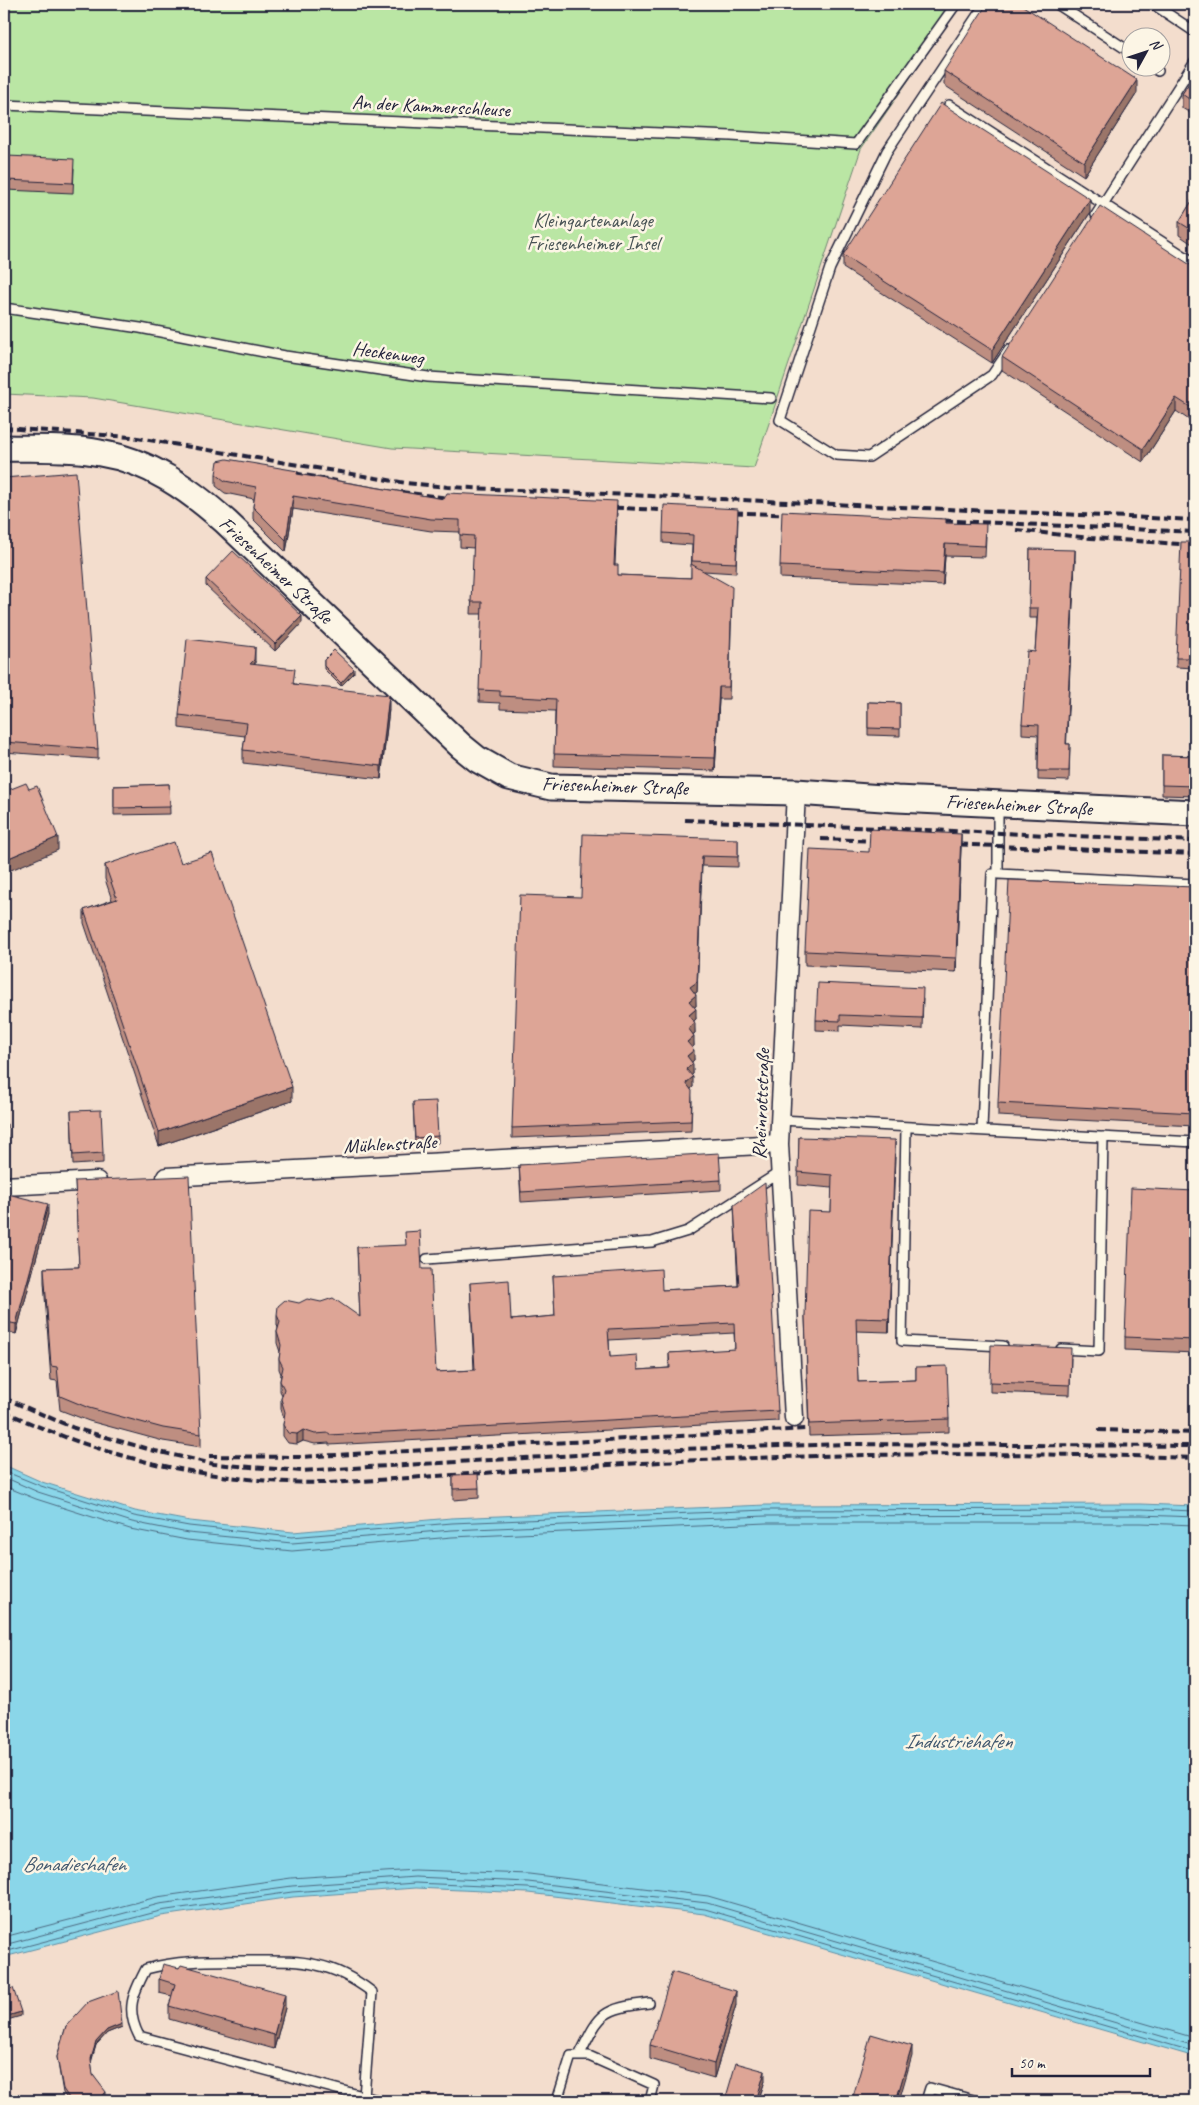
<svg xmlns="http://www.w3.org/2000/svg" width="1199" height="2105" viewBox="0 0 1199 2105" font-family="Caveat,sans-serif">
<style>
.built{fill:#f3ddcd;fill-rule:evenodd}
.green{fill:#bae6a4;stroke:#6e8470}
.water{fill:#8ad6e9;stroke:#608ea3}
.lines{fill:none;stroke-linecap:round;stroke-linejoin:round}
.shore{stroke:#4c6a81;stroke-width:1}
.lane-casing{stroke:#22223b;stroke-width:12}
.street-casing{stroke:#22223b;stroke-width:21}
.secondary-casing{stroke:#22223b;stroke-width:29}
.lane{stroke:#fcf5e5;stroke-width:9}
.street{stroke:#fcf5e5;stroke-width:18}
.secondary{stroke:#fcf5e5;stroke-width:25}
.rail{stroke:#22223b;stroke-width:4;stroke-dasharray:8 4;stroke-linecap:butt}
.wall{fill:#be8e81;stroke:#22223b;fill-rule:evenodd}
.shaded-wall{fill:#9b7469;stroke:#22223b}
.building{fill:#dda596;stroke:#22223b;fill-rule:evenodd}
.labels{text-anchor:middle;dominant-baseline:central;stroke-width:5;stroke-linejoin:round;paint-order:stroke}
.street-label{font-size:20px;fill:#22223b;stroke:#fcf5e5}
.park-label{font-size:20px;fill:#485355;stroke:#fcf5e5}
.water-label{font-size:21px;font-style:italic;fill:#41586f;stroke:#fcf5e5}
</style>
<rect width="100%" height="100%" fill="#fcf5e5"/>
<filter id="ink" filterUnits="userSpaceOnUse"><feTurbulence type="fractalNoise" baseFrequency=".02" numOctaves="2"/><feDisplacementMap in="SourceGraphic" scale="10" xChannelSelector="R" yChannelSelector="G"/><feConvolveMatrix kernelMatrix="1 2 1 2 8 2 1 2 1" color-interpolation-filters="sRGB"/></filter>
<g filter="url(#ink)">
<path class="built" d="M961 4H1195V1506L1141 1504 766 1505 451 1518 293 1532 190 1521 135 1511 42 1482 4 1465V394L93 398 753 468 861 149ZM1132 38H1162V68H1132Z
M415 1888 528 1893 704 1914 1195 2057V2101H4V1957L161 1916 293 1897Z"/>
<path class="green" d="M4 4H961L861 149 754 468 392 448 93 398 4 394Z"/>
<path class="water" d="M4 1465 42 1482 135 1511 190 1521 293 1532 451 1518 766 1505 1141 1504 1195 1506V2057L704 1914 528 1893 415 1888 293 1897 161 1916 4 1957Z"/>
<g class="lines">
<path class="shore" d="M4 1471 41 1486 134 1516 189 1526 292 1537 452 1523 766 1510 1141 1509 1195 1511
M4 1477 38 1492 132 1522 188 1533 292 1543 452 1530 766 1516 1141 1515 1195 1517
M4 1486 36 1499 130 1529 187 1540 292 1551 452 1537 766 1523H1141L1195 1525
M4 1937 157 1897 291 1878 415 1870 529 1874 708 1896 1195 2038
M4 1945 159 1904 292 1886 415 1877 528 1882 707 1903 1195 2046
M4 1952 160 1911 292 1892 415 1883 528 1888 705 1909 1195 2052"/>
<defs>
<path id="lane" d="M985 4 887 151 830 268 780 420 836 455 869 457 992 375 1009 350
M1057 4 1132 53
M1153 4 1195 32
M1153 68 1158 71
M4 105 731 136 856 144 956 4
M949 105 1195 263
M1096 215 1195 61
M4 308 140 328 285 356 428 377 771 398
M998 874 1195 884
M780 1120 1195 1142
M906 1128 902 1341 1003 1346
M982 1130 992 874H998V806
M427 1259 652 1242 688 1231 780 1172
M1061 1349 1099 1351 1103 1137
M579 2056C600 2014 600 2009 649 2003
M364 2097 372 1992C356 1980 337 1969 317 1965 296 1960 274 1961 253 1961 217 1961 181 1959 146 1969 133 1994 125 2009 139 2036L381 2101
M557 2101 571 2056H589L654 2085 650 2101
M926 2101 930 2088 977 2101"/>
<path id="street" d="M166 1177 779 1144
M4 1186 97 1181
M794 1418 779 1144 796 792"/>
<path id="secondary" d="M4 448C35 449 69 447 100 453 150 461 189 489 226 522L461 746 477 759 509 777 551 787 796 792 897 799 1195 813"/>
</defs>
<use href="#lane" class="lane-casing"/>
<use href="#street" class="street-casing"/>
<use href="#secondary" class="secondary-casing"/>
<use href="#lane" class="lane"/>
<use href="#street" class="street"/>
<use href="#secondary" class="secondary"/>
<path class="rail" d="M4 428 131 437 406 483 448 487 1195 520
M283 471 337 481
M401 492 458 499
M603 507 678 511
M723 512 795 515
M933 520 1195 532
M1016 530 1091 538 1195 545
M685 820 1195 841
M821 839 883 841
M948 844 1195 854
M4 1398 74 1428 155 1451 214 1464 301 1471 681 1449 846 1444 1195 1446
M4 1411C106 1460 215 1483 328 1483 445 1476 563 1467 680 1461 852 1453 1024 1452 1195 1458
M1098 1430 1195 1433
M209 1456 299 1457 806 1429"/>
</g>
<path class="wall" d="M944 71 1137 93 1084 176 944 85Z
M1195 74V116L1182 108V94Z
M74 169 73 193 6 190V180Z
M1195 196V246L1179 235V222Z
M1090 213 992 363 843 268V255Z
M1195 268V424L1176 411 1143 462 1002 370V357Z
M216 474H298L444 499 617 513 615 565 618 575 691 578 692 545 663 543V533L738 519 736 573 704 571 732 599 729 699H719L715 771 554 766 555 711 500 709V703L479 702 482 614H471L474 548 460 547V532L431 531 293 509 286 552 253 519V507L254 499 225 493 216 486Z
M4 478 98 749V759L4 752Z
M946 523 986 536 985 557 945 556 943 585 780 578V566Z
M1195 542V668L1176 667V658Z
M1030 549 1075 560 1066 744H1070L1069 781 1038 780V735L1022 734V724L1035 652 1037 618H1029Z
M206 579 302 623 275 651 206 586Z
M324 660 354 673 341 686 324 669Z
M255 661V665L295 684 389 709 381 779 243 763V750L245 736 179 728V715Z
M868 702 900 703V736L868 735Z
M1162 755 1195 756V796L1162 795Z
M169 784 170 814 114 815V786Z
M738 839V867L702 866 697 992 695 993 696 1006 694 1007 696 1019 694 1021 695 1033 693 1035 694 1046 692 1048 694 1060 692 1062 693 1074 691 1075 693 1087 691 1089 692 1101 691 1131 512 1138V1128L581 897Z
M961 847 956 972 805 965V951L869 852Z
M181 863 292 1101 159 1146 84 923V910L112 900 105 879V865Z
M1195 887V1126L998 1116V1103Z
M923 998 922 1029 840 1025V1031L816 1030V1020Z
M413 1102 438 1136V1143L415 1145Z
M71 1111 103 1153V1163L73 1165Z
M4 1124 8 1141V1148H4Z
M799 1137 895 1153 889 1332 856 1331 858 1382 916 1380V1367L949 1419V1432L809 1436 805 1316 831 1212 832 1188 798 1185Z
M519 1165 721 1180V1190L521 1202Z
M75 1181 201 1434V1447L163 1441 89 1421 60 1410 57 1381 51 1380 44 1282V1268L79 1267Z
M1195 1191V1353L1125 1350V1337Z
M4 1193 48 1214 16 1334 6 1331Z
M734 1205 778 1411V1421L329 1445V1443L315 1444 303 1441 297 1444 288 1443 283 1436V1425L284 1419 281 1409V1399L282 1395 280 1391V1381L281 1374 279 1369V1359L280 1352 277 1343V1332L278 1328 277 1325V1315L360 1317 357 1247 422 1269 436 1372 474 1370 470 1283 511 1320 555 1316 553 1276 662 1290 738 1286ZM734 1333 735 1350 669 1353V1368L638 1370 610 1357 609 1340Z
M1071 1358 1070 1395 990 1392V1382Z
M453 1475 479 1488V1498L453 1500Z
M179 1968 285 2008 274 2049 169 2019V2006L172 1996 159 1993V1979Z
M736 2005 714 2078 650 2059V2045Z
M66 2026 122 2027 107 2033 96 2045 91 2061 93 2075 106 2096 101 2101H69L63 2093 57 2057Z
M765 2081 758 2101H726V2097Z"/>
<path class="shaded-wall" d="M1137 80V93L1084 176V162Z
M1090 199V213L992 363V350Z
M1176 398V411L1143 462V449Z
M293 496V509L286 552V540Z
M945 544V556L943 585V573Z
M1075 550V560L1066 754V744Z
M302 616V623L275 651V644Z
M255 647V661L254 674 250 664Z
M354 669V673L341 686V683Z
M719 687V699L715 771V758Z
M389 695V709L381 779V766Z
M961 834V847L956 972V958Z
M58 837V850L4 873V860Z
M702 856 697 992 690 997V987Z
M696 995V1006L689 1011V1001Z
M696 1009V1019L689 1025V1015Z
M695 1023V1033L688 1038V1028Z
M694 1036V1046L687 1052V1042Z
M694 1050V1060L687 1066V1056Z
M693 1064V1074L686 1080V1069Z
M693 1077V1087L686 1093V1083Z
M292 1087V1101L159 1146V1132Z
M895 1140V1153L889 1332V1319Z
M48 1204V1214L16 1334V1324Z
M6 1322V1331L4 1339V1330Z
M303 1430V1441L297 1444V1434Z
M736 1991V2005L714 2078V2064Z
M285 1994V2008L274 2049V2035Z
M21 2012V2016L4 2021V2017Z
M122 2024V2027L107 2033 96 2045 91 2063V2059L96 2042 107 2030Z
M912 2046V2056L899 2101H896Z
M765 2071V2081L758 2101H756Z
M106 2092V2096L101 2101H98Z"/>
<path class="building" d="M987 4H1020L1137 80 1084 162 944 71Z
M1195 74V103L1182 94Z
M941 103 1090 199 992 350 843 255Z
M7 156 74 159 73 183 6 180Z
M1195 196V232L1179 222Z
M1100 206 1195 268V410L1176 398 1143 449 1002 357Z
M227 459 298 471 297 474 444 499 447 493 617 501 614 565H618V575L691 578V564L732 587 729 687H719L715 758 554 754 556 699 500 696V691L479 690 482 602H471L474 536 460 535V520L431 519 293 496 286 540 253 507 256 487 225 481 216 474 218 461Z
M76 472 98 749 4 742V478Z
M664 505 738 509 736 563 692 561 693 535 663 533Z
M782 511 946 519V523L986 524 985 546 945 544 943 573 780 566Z
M1181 542H1195V658H1176Z
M1030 549 1075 550 1066 744H1070L1069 771H1038L1039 725 1022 724 1027 651 1035 652 1038 608H1029Z
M233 551 302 616 275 644 206 579Z
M187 639 255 647 254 660 250 664 295 669 293 684 389 695 381 766 243 750 247 723 179 715Z
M334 650 354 669 341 683 324 666V660Z
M868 702 900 703V729L868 728Z
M1162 755 1195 756V786L1162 785Z
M26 783 29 789 37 786 58 837 4 860V790L11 789Z
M169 784 170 807 114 808V786Z
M870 829 961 834 956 958 805 951 810 849 869 852Z
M583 834 738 839V857L702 856 697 982 690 987 696 995 689 1001 696 1009 689 1015 695 1023 688 1028 694 1036 687 1042 694 1050 687 1056 693 1064 686 1069 693 1077 686 1083 692 1091 691 1121 512 1128 520 895 581 897Z
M174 842 181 863 212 853 292 1087 159 1132 84 910 117 899 105 865Z
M1009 880 1195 887V1113L998 1103Z
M818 983 923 988 922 1018 840 1015V1021L816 1020Z
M436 1101 438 1136 415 1138 413 1102Z
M101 1110 103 1153 73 1155 71 1111Z
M4 1124H7L8 1141 4 1142Z
M799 1137 895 1140 889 1319 856 1318 858 1382 916 1380V1367L947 1366 949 1419 809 1424 805 1316 808 1211 831 1212 832 1175 798 1172Z
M719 1153 721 1180 521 1192 519 1165Z
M189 1176 201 1434 163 1428 89 1408 60 1396 57 1367 51 1366 44 1268 79 1267 75 1181Z
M765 1183 778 1411 329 1435V1433L315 1434 303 1430 297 1434 288 1433 283 1425 285 1412 281 1399 284 1389 280 1381 283 1367 279 1359 281 1345 277 1332 280 1322 277 1315 278 1306 285 1300 299 1303 307 1299 321 1302 333 1298 360 1317 357 1247 406 1245 405 1232 420 1231 422 1269H431L436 1372 475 1370 470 1283 509 1280 511 1320 555 1316 553 1276 661 1269 662 1290 739 1286 734 1205ZM734 1323 735 1349 669 1353 670 1368 638 1370 637 1355 610 1357 608 1329Z
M1131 1188 1195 1191V1340L1125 1337Z
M4 1193 48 1204 16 1324 6 1322 4 1330Z
M991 1345 1071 1348 1070 1385 990 1382Z
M478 1474 479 1488 453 1489V1475Z
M163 1964 179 1968 181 1965 285 1994 274 2035 169 2006 175 1984 159 1979Z
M672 1972 736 1991 714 2064 650 2045Z
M13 1988 21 2012 4 2017V1991Z
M118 1991 122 2024 107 2030 96 2042 91 2059 93 2075 106 2092 98 2101H71L63 2089 57 2057 66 2026 88 2002Z
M871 2034 912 2046 896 2101H857L852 2100Z
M736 2063 765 2071 756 2101H737L738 2100 726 2097Z"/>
</g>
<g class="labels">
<g class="street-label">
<text transform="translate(431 106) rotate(3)">An der Kammerschleuse</text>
<text transform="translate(388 353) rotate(8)">Heckenweg</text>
<text transform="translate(276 570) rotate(43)">Friesenheimer Straße</text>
<text transform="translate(615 786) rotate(2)">Friesenheimer Straße</text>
<text transform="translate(1019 805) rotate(3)">Friesenheimer Straße</text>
<text transform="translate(761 1104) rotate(-88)">Rheinrottstraße</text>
<text transform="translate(390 1144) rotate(-3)">Mühlenstraße</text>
</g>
<g class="park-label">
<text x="593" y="220">Kleingartenanlage<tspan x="593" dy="23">Friesenheimer Insel</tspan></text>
</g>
<g class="water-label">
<text x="958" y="1741">Industriehafen</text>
<text x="74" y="1864">Bonadieshafen</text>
</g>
</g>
<rect width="1199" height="2105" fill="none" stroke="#fcf5e5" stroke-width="20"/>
<rect x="10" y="10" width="1179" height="2085" fill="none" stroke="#22223b" stroke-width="2" filter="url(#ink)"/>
<g transform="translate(1146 52) rotate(50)"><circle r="24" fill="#fcf5e5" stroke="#a5a1a1"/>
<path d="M0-4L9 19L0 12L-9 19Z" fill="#22223b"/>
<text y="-8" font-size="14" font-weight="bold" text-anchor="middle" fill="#22223b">N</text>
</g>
<path d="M1012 2068v8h138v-8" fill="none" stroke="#22223b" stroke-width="2.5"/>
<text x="1019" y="2068" font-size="15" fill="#22223b" stroke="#fcf5e5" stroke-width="4" paint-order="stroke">50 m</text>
</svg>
